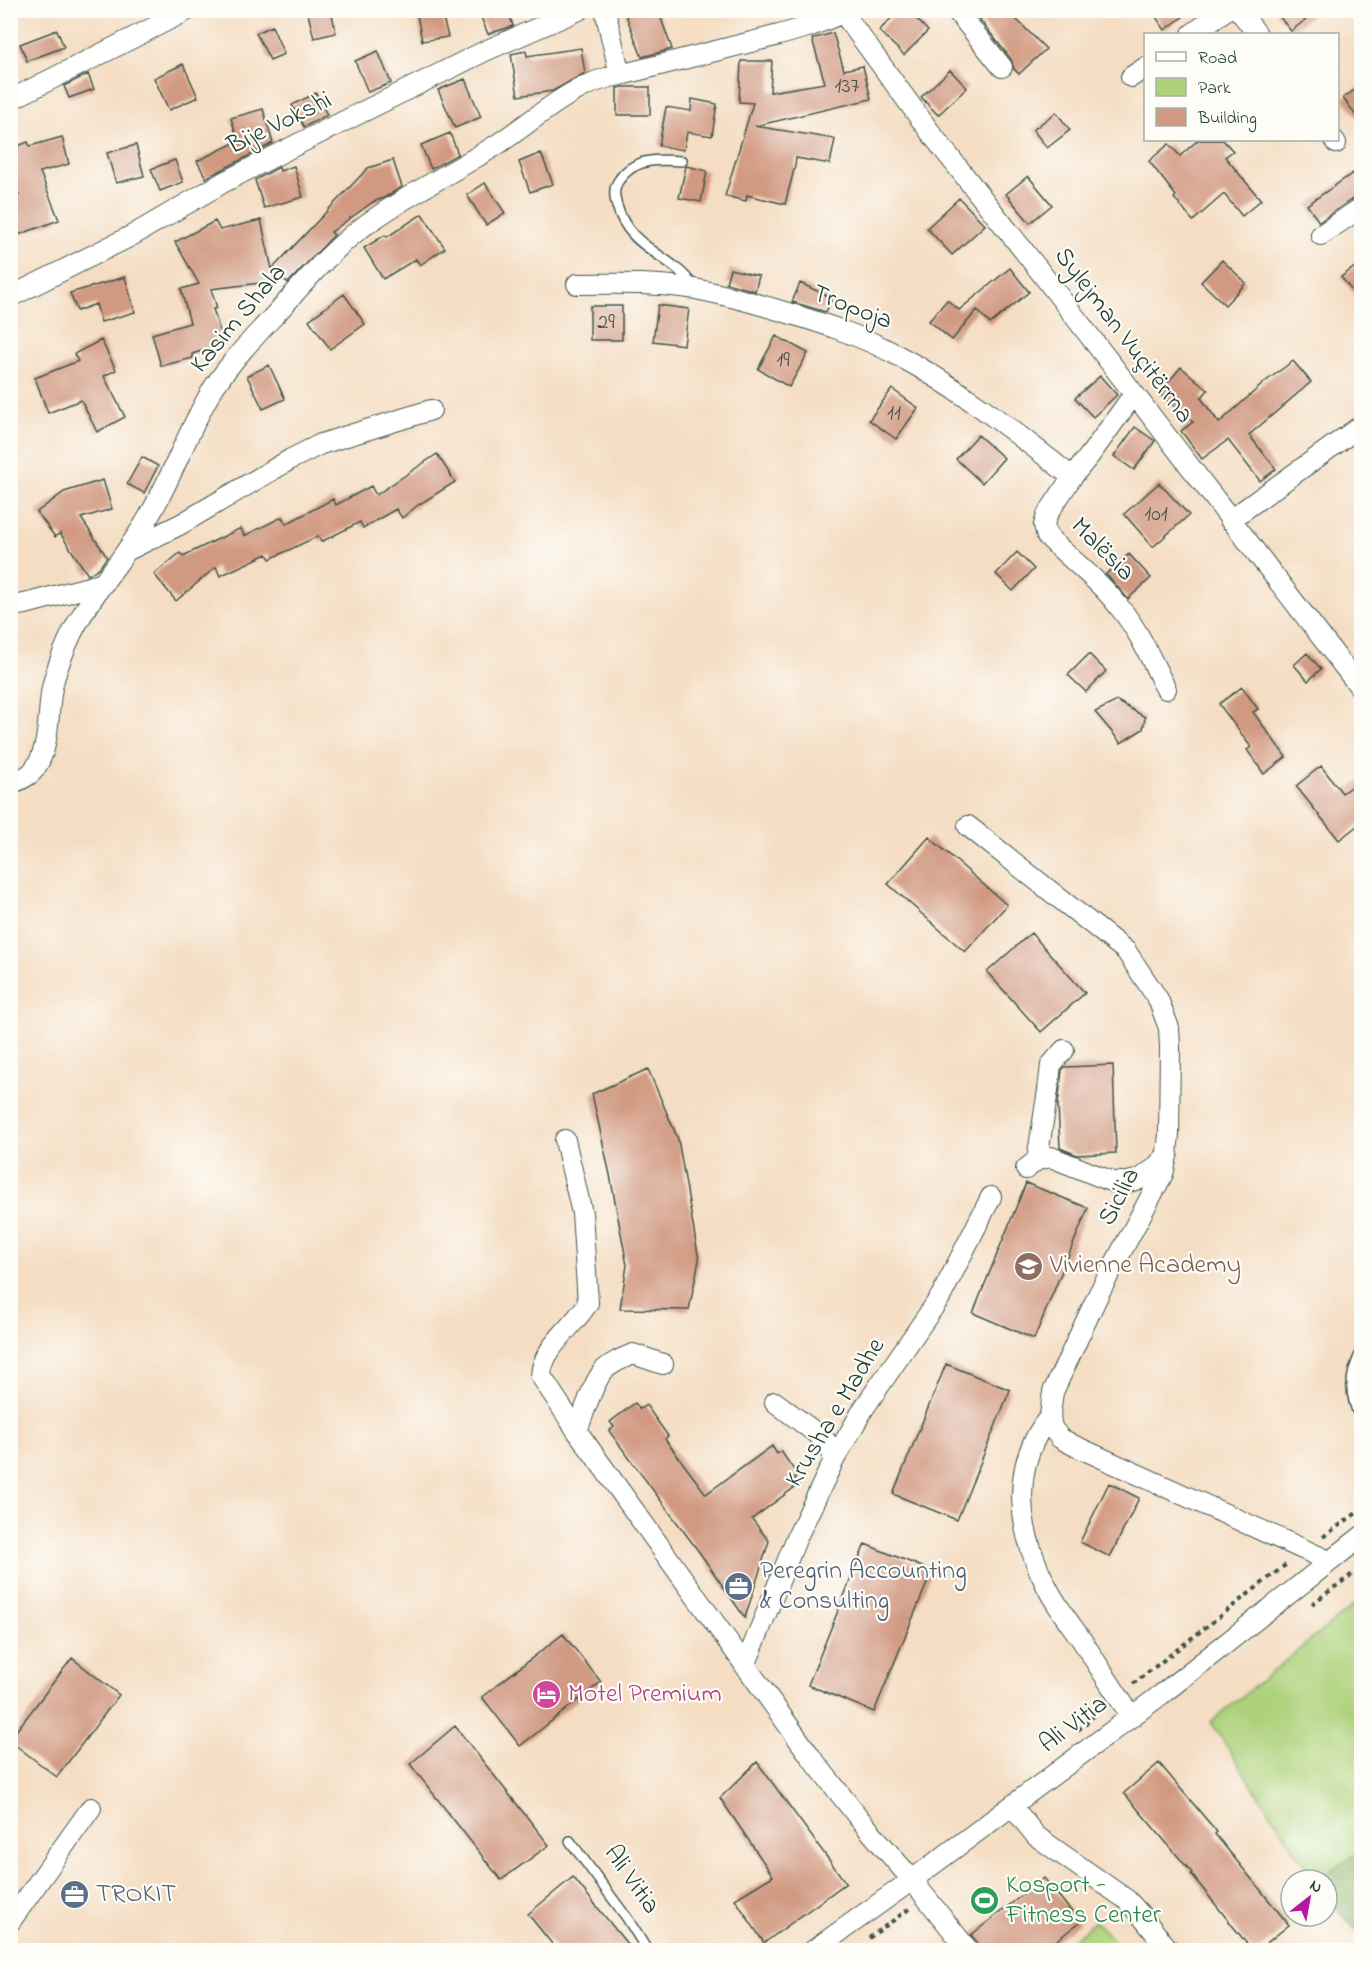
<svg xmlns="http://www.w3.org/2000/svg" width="1372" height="1961" viewBox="0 0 1372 1961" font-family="'Indie Flower',sans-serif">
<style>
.green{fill:#aed27b;stroke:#668858;stroke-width:1.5}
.forest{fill:#8ab46b;stroke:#547850;stroke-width:1.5}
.building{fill:#d19981}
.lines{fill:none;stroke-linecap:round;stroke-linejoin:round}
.service-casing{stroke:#3f5549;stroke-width:12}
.minor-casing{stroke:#3f5549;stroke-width:22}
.path{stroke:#3f5549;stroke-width:4;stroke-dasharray:4.5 4.5;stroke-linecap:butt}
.service{stroke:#fff;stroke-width:9}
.minor{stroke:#fff;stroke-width:20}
.labels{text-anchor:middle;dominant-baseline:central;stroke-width:4.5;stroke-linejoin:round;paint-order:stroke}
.number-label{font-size:22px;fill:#4c5447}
.street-label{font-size:26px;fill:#1f3d34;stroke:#fdfcf7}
.education-label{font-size:26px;fill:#785e54;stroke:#fdfcf7;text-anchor:start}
.service-label{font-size:26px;fill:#4e5e75;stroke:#fdfcf7;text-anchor:start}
.hotel-label{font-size:26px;fill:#b23c85;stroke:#fdfcf7;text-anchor:start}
.leisure-label{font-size:26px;fill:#27864d;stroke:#fdfcf7;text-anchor:start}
</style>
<rect width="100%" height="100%" fill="#fdfcf7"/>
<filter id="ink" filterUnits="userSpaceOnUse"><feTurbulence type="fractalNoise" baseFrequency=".0167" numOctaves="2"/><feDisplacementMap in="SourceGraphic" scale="12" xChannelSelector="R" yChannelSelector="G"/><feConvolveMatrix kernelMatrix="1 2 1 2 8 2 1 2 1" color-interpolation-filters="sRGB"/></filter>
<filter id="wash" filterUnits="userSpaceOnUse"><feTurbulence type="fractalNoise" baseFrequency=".008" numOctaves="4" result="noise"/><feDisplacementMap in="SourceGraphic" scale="24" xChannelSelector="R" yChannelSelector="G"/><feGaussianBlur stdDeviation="1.35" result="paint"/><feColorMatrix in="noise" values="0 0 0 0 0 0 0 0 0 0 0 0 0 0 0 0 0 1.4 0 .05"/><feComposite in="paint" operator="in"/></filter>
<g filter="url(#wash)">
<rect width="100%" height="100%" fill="#f4ddc2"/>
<path class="green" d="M1361 1599V1853L1314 1880 1211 1722Z
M1095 1921 1123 1950H1061Z"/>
<path class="forest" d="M1361 1851V1937L1327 1896V1880H1316Z"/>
<g id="blocks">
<path class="building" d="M307 10H331L336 33 314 38Z
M416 10H441L448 37 422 41Z
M478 10H508L513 26 488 34Z
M624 10H658L672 49 642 57Z
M899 10H908L928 31 904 55 879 31Z
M990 10H1007L1046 49 1019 74 1014 69 1011 59 980 20Z
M1151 10H1192L1165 30Z
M1274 10H1318L1291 31Z
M272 26 284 54 270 60 256 33Z
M57 30 64 47 27 61 20 44Z
M833 33 844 70 863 66 871 99 755 126 835 139 830 164 796 158 795 166 785 204 747 195 746 201 725 196 753 103 739 102 741 61H772L770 92 825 83 812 39Z
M581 48 585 73 553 91 518 96 511 54 526 51 527 56Z
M378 51 391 83 368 92 355 61Z
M183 64 198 97 169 110 154 78Z
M950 70 967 88 938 115 921 97Z
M88 74 94 89 69 98 64 86Z
M465 79 481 117 455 128 438 90Z
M1362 85V124L1343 98Z
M623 87H650V115H617V88Z
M316 93 327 115 304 127 292 105Z
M692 99 717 104 712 136 687 132 684 150 659 146 666 107 691 111Z
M263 109 273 143 206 178 197 161 238 141 231 118Z
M1056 112 1070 130 1047 148 1033 130Z
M450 133 458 154 431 169 421 145Z
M62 137 69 164 40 172 59 220 10 238V198L19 195 10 173V149L28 142 30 146Z
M1198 140H1223L1233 151 1225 157 1261 200 1242 216 1224 194 1193 221 1174 198 1176 196 1149 161 1169 144 1180 156Z
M136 145 144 176 116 183 107 153Z
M541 153 553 184 530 192 519 162Z
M175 160 183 182 160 191 151 169Z
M393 160 402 187 384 198 373 202 331 232 334 235 288 283 285 280 211 289 217 308 213 309 224 344 192 354 193 358 161 366 152 334 190 323 181 289 199 284 175 242 215 221 220 230 261 220 272 269 368 168Z
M294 166 303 197 264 208 255 180 279 167 280 171Z
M686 166 707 171 701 202 679 198Z
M1353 173 1362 186V195L1355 197 1319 222 1307 205Z
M1028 176 1052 205 1030 223 1006 194Z
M485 183 505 213 486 225 467 195Z
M959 198 985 225 952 255 927 228Z
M422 214 445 248 420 265 416 259 383 279 364 248 385 235 387 237Z
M1222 260 1246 283 1225 305 1201 282Z
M1362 262V304L1341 277Z
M1010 268 1029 292 990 324 977 310 952 340 929 321 947 300 959 310Z
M730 269 759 276 755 291 726 283Z
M125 277 135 312 101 322 96 304 77 311 70 293Z
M800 283 832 298 826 312 792 302Z
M344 294 365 324 330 349 309 320Z
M658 305 689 309 684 345 653 341Z
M590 306H622V340H590Z
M776 336 808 353 789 387 758 369Z
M101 340 116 370 104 376 125 417 97 432 81 400 48 413 35 378 78 361 74 354Z
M1293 361 1311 382 1249 435 1276 469 1260 481 1228 440 1202 459 1181 431 1193 422 1159 393 1181 367 1208 390 1201 398 1219 423 1266 381Z
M269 365 285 399 263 409 247 376Z
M1100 376 1117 395 1093 417 1075 398Z
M892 389 918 408 896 439 869 420Z
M1135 427 1155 441 1134 470 1114 456Z
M978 435 1004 458 982 483 956 459Z
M437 454 455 482 418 505 402 518 396 509 363 528 360 522 321 542 318 536 270 559 267 554 220 576 216 567 176 601 154 574 180 553 183 556 241 528 244 536 282 517 286 524 333 499 336 505 371 486 376 495Z
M142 457 158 466 144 493 127 484Z
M103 480 112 509 81 518 107 557 100 567 88 575 60 533 55 537 37 512 64 492Z
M1159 483 1189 515 1153 547 1124 514Z
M1017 552 1034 569 1013 591 996 574Z
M1129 554 1151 578 1128 599 1106 574Z
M1307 653 1321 669 1308 681 1294 665Z
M1089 654 1106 671 1086 692 1068 675Z
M1242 687 1258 709 1253 712 1286 757 1264 774 1247 750 1251 747 1219 704Z
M1117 701 1145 717 1143 729 1121 743 1095 712Z
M1321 766 1342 793 1362 779V822L1339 840 1296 786Z
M929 837 1007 905 965 952 888 884Z
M1031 933 1085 993 1041 1032 987 972Z
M1113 1065 1116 1153 1077 1155 1060 1148 1058 1104 1062 1070 1065 1067Z
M648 1069 678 1139 699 1260 689 1310 620 1309 627 1265 610 1175 592 1094Z
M1026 1183 1088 1208 1034 1339 973 1313Z
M946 1364 1010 1390 957 1520 893 1494Z
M635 1403 640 1409 646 1405 668 1436 665 1439 706 1494 772 1446 777 1454 781 1451 798 1476 794 1478 799 1484 752 1519 769 1541 745 1618 702 1556 609 1431 614 1427 610 1422Z
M1109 1483 1139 1498 1110 1557 1080 1542Z
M865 1544 932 1571 874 1712 808 1685Z
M563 1634 601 1682 520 1746 482 1697Z
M72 1658 119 1695 57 1777 10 1741V1739Z
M455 1726 549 1845 501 1880 410 1764Z
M757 1762 846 1883 764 1943 735 1899 773 1876 720 1798Z
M1159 1763 1217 1832 1215 1834 1289 1925 1258 1950H1252L1191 1874 1192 1873 1124 1793Z
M573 1877 632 1950H557L528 1914Z
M1044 1878 1080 1922 1044 1950H980L978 1943 971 1935Z"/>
</g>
</g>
<g filter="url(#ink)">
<use href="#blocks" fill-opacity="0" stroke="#3f5549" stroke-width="1.5"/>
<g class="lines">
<defs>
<path id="service" d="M682 161C658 159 634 158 619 180 613 188 614 197 617 206 630 250 670 253 693 286
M1362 1351C1348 1376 1349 1397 1362 1422
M570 1841 627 1918 647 1950"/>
<path id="minor" d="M605 10 620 75
M956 10 1002 67
M1239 10 1257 34
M844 14 933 136 1035 265 1362 690
M1192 34 1226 10
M1131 77 1146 67
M10 100 188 10
M1334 140 1336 143
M1321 235 1362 207
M577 284C616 284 656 282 695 289 723 294 751 302 778 310 819 322 860 335 897 355 960 388 1016 433 1072 477
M10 297 133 235 224 182 292 147 485 51 579 10
M1134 394 1090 455 1072 477 1047 515 1044 525 1047 536C1071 560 1100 581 1120 608 1140 632 1152 662 1166 689
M1230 520 1362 425
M130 549 181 524 291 459 321 444 431 410
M10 606 25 604 104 583
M10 784C18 781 26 778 32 772 51 751 47 714 52 688 56 668 64 650 72 633 93 591 125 558 148 518 173 476 188 429 214 387 234 357 260 331 284 305 309 277 334 248 364 226 406 195 454 172 498 144 536 119 574 82 620 75L779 35 811 26 850 10
M968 826 1126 951 1158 999 1169 1028 1170 1047 1169 1135 1166 1161 1163 1174 1099 1293 1053 1392 1050 1416 1052 1428 1060 1438 1073 1445 1329 1561
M565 1140 582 1213 588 1303C574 1327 542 1347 541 1376L577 1431 811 1757 858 1817 912 1880 968 1950
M1037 1160 1048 1090 1051 1065 1064 1050
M1026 1169 1037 1160 1051 1157 1113 1182H1128L1140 1179 1155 1168 1168 1154
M775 1402 825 1440 830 1447 834 1460
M1050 1416C1009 1466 1018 1531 1046 1585 1055 1604 1069 1622 1081 1639 1098 1665 1114 1691 1132 1717
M577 1431C583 1416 593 1382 604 1370 613 1362 623 1358 633 1354L663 1364
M745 1666 797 1537 834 1460 864 1408 941 1296 991 1197
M1012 1806 1036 1836 1127 1900 1139 1913 1169 1950
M10 1922 91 1808
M814 1950 912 1880 1162 1694 1362 1536"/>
</defs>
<use href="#service" class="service-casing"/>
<use href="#minor" class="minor-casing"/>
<path class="path" d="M1323 1537 1362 1509
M1312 1604 1362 1567
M1133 1684 1288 1563
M1078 1730 1104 1707
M869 1938 909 1909"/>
<use href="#service" class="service"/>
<use href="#minor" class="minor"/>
</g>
</g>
<defs>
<symbol id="school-disc" viewBox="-11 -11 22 22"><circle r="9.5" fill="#8d6e63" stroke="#fdfcf7"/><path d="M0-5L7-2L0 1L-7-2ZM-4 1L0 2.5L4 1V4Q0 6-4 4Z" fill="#fff"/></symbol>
<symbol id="office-disc" viewBox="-11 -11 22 22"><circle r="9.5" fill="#5c6f8a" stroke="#fdfcf7"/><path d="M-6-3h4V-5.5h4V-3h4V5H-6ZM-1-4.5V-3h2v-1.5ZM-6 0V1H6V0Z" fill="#fff"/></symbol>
<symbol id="hotel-disc" viewBox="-11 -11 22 22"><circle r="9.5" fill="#d1479c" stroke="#fdfcf7"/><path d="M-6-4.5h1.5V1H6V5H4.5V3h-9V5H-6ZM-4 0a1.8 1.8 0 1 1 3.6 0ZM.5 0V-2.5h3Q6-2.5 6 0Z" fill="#fff"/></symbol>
<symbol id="stadium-disc" viewBox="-11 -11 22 22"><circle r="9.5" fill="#2e9e5b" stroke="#fdfcf7"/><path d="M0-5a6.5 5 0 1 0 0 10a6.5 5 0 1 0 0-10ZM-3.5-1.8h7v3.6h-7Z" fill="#fff"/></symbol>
</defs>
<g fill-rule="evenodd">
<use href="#school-disc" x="1012" y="1250" width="33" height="33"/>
<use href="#office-disc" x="722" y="1570" width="33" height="33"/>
<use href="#hotel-disc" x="530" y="1678" width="33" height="33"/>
<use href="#office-disc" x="58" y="1878" width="33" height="33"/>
<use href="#stadium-disc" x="968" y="1884" width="33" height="33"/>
</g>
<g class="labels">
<g class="number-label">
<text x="847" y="87">137</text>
<text x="606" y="323">29</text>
<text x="783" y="361">19</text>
<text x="894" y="414">11</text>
<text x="1156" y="515">101</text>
</g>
<g class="street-label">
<text transform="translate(280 124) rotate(-26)">Bije Vokshi</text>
<text transform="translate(852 308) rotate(21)">Tropoja</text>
<text transform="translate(239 319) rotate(-50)">Kasim Shala</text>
<text transform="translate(1123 336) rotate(53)">Sylejman Vuçitërrna</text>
<text transform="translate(1102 550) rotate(45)">Malësia</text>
<text transform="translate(1120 1197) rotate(-63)">Sicilia</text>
<text transform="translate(836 1413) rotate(-59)">Krusha e Madhe</text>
<text transform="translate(1074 1725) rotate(-37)">Ali Vitia</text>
<text transform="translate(631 1880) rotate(55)">Ali Vitia</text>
</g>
<g class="education-label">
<text x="1050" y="1266">Vivienne Academy</text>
</g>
<g class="service-label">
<text x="760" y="1572">Peregrin Accounting<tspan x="760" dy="30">&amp; Consulting</tspan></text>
<text x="96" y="1895">TROKIT</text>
</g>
<g class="hotel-label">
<text x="568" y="1695">Motel Premium</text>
</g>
<g class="leisure-label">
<text x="1006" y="1886">Kosport -<tspan x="1006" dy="30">Fitness Center</tspan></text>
</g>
</g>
<rect width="1372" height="1961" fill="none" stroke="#fdfcf7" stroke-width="36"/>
<rect x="1144" y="33" width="195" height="108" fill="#fdfcf7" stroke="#a4b0a9" stroke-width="1.5"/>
<rect x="1156" y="52" width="30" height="9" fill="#ffffff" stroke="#a4b0a9" stroke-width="1.5"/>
<text x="1198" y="63" font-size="18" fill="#1f3d34">Road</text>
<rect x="1156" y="78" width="30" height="18" fill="#aed27b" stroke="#a4b0a9" stroke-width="1.5"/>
<text x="1198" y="93" font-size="18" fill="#1f3d34">Park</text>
<rect x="1156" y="108" width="30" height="18" fill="#d19981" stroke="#a4b0a9" stroke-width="1.5"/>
<text x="1198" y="123" font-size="18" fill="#1f3d34">Building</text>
<g transform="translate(1309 1898) rotate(31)"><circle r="28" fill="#fdfcf7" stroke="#a4b0a9" stroke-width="1.5"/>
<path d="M0-4.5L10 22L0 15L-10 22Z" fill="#b5179e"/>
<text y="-9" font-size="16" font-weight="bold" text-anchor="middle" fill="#1f3d34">N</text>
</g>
</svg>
